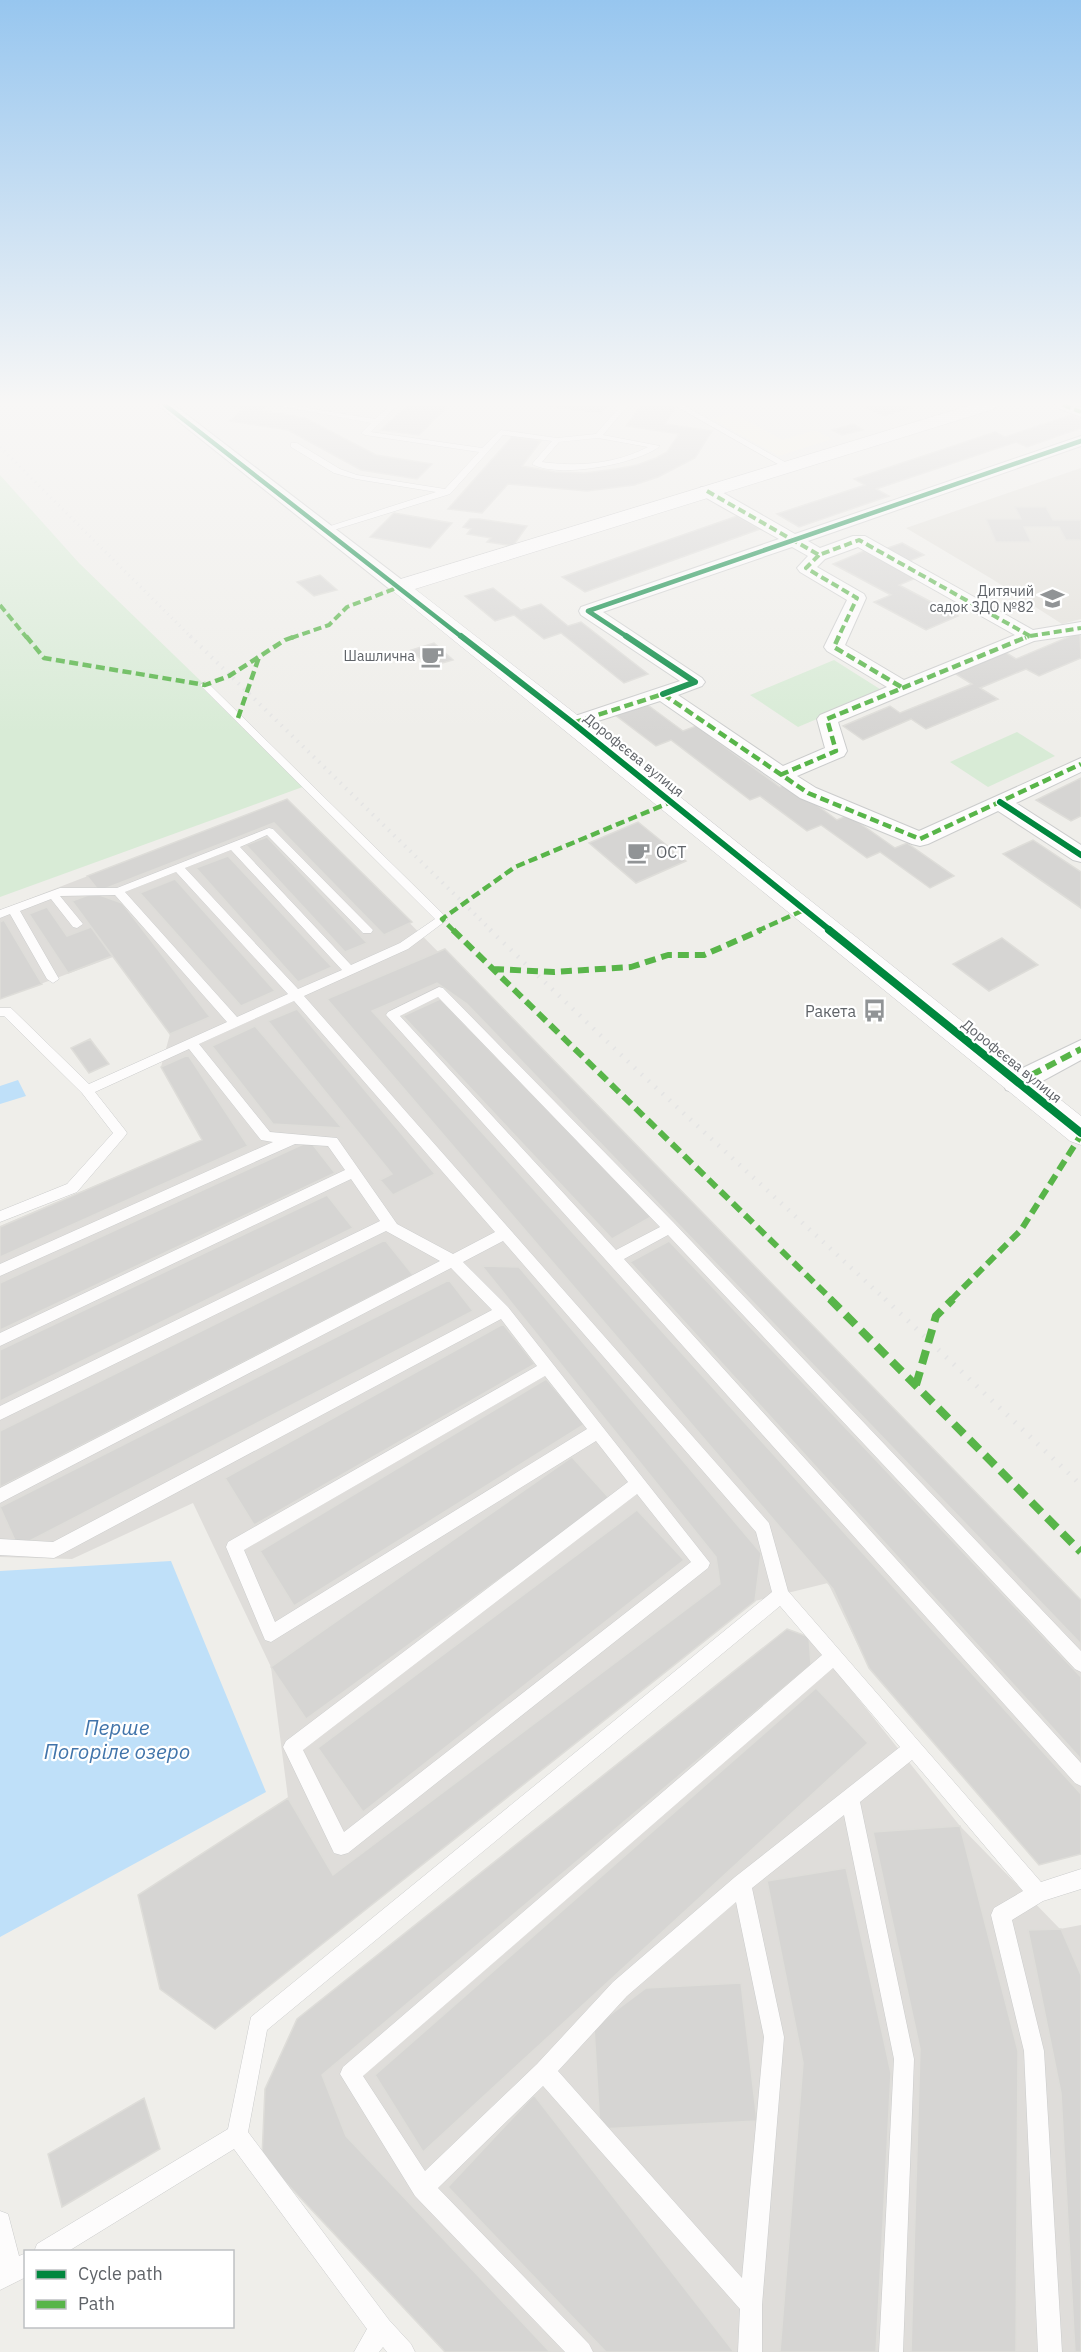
<svg xmlns="http://www.w3.org/2000/svg" width="1081" height="2352" viewBox="0 0 1081 2352" font-family="'IBM Plex Sans',sans-serif">
<style>
.commercial{fill:#f7f3e4}
.industrial{fill:#dfddda}
.education{fill:#e2e0da}
.green{fill:#d8ebd6}
.water{fill:#bfe0f9}
.building{fill:#d6d5d3;stroke:#deddd9;stroke-width:1.5}
.lines{fill:none;stroke-linecap:round;stroke-linejoin:round}
.lane-casing{stroke:#cbcccc;stroke-width:1}
.street-casing{stroke:#cbcccc;stroke-width:2}
.secondary-casing{stroke:#cacacb;stroke-width:1}
.lane{fill:#fdfcfc;fill-rule:evenodd}
.street{fill:#fdfcfc;fill-rule:evenodd}
.secondary{fill:#fdfcfc;fill-rule:evenodd}
.rail-far3{stroke:#e4e4e4;stroke-width:3;stroke-dasharray:1 4.5;stroke-linecap:butt}
.rail-far2{stroke:#e4e4e4;stroke-width:4;stroke-dasharray:1.5 6;stroke-linecap:butt}
.rail-far1{stroke:#e4e4e4;stroke-width:4.5;stroke-dasharray:1.5 8;stroke-linecap:butt}
.rail{stroke:#e4e4e4;stroke-width:5;stroke-dasharray:1.5 9;stroke-linecap:butt}
.quiet-far3{stroke:#58b549;stroke-width:4;stroke-dasharray:8 4;stroke-linecap:butt}
.quiet-far2{stroke:#58b549;stroke-width:4.5;stroke-dasharray:9 4.5;stroke-linecap:butt}
.quiet-far1{stroke:#58b549;stroke-width:6;stroke-dasharray:11 6;stroke-linecap:butt}
.quiet{stroke:#58b549;stroke-width:8;stroke-dasharray:14 8;stroke-linecap:butt}
.cycleway-far2-casing{stroke:#fff;stroke-width:7}
.cycleway-far1-casing{stroke:#fff;stroke-width:9}
.cycleway-casing{stroke:#fff;stroke-width:11}
.cycleway-far2{stroke:#00873e;stroke-width:4.5}
.cycleway-far1{stroke:#00873e;stroke-width:6}
.cycleway{stroke:#00873e;stroke-width:8}
.labels{text-anchor:middle;dominant-baseline:central;stroke-width:4.5;stroke-linejoin:round;paint-order:stroke}
.far-poi-label{font-size:14px;fill:#5f6368;stroke:#fff;text-anchor:end}
.far-street-label{font-size:14px;fill:#5f6368;stroke:#fff}
.poi-label{font-size:16px;fill:#5f6368;stroke:#fff;text-anchor:start}
.near-water-label{font-size:21px;font-style:italic;fill:#4174aa;stroke:#fff}
</style>
<rect width="100%" height="100%" fill="#efeeea"/>
<path class="commercial" d="M733 413 783 440 815 430 832 439 779 456 712 419Z"/>
<path class="industrial" d="M287 799 1081 1602V1854L1039 1865 869 1668 828 1583 755 1601 215 2029 260 1816 288 1798 271 1667 193 1503 72 1559 0 1557V1226L202 1140 161 1067 170 1034 113 957 0 999V910Z
M787 1629 809 1637 960 1826 1060 1929 1081 1925V2352H453L265 2089 297 2019Z"/>
<path class="education" d="M1081 468V619L1062 624 992 579 906 528Z"/>
<path class="green" d="M0 475 79 563 308 785 0 897Z
M834 660 883 691 798 727 750 695Z
M1017 732 1055 756 988 787 950 762Z"/>
<path class="water" d="M18 1080 26 1096 0 1104V1086Z
M171 1561 266 1792 0 1937V1571Z"/>
<path class="building" d="M235 405H267L260 410 305 418 376 455 432 464 417 479 361 470 288 430 230 421 244 408 233 406Z
M408 405H449L419 435 381 430Z
M541 405H608L601 413Z
M641 405 676 406 665 424 712 431 695 458 658 477 634 485 587 491 508 484 482 513 448 509 512 437 541 441 522 466 555 472 585 473 616 469 637 465 656 458 667 452 679 434 626 426Z
M861 405H912L915 406 884 416Z
M1071 415 1081 419V428L1027 447 1016 442 876 489 889 496 799 527 777 514 865 485 854 479 995 432 1005 437Z
M854 424 863 430 842 435 832 430Z
M1015 507H1046L1053 520H1081V540H1066L1059 527H1024L1031 542H996L986 519H1021Z
M394 513 452 523 430 548 370 537Z
M737 516 760 529 585 592 562 577Z
M470 519H479L527 526 513 546 487 542 491 538 467 534 471 529 463 527Z
M902 543 924 555 905 563 882 550Z
M864 551 916 578 899 585 958 616 926 630 874 602 891 595 833 564Z
M320 575 337 590 314 596 297 582Z
M493 588 521 610 541 604 568 626 581 622 648 674 624 683 561 633 544 639 514 615 495 621 465 596Z
M1080 632 1081 658 1039 676 1026 669 980 688 998 699 926 729 911 719 863 740 843 726 890 706 900 713 972 684 954 673 1005 652 1016 659Z
M434 643 453 660 429 667 411 650Z
M645 703 683 731 696 726 780 787 788 784 837 820 848 815 895 848 907 843 954 876 930 888 880 852 867 858 821 825 807 831 760 796 750 800 671 740 656 746 615 715Z
M1081 778V816L1071 821 1036 800Z
M287 799 412 922 384 935 274 823 99 891 87 876Z
M638 822 686 861 636 883 589 843Z
M267 837 367 943 345 952 246 845Z
M1033 840 1081 872V908L1003 854Z
M228 856 332 967 298 982 196 868Z
M175 879 275 991 241 1006 140 893Z
M94 893 122 903 210 1017 170 1034 72 901Z
M47 907 67 936 91 927 112 956 68 973 29 914Z
M4 920 42 984 0 999V922Z
M1002 938 1038 965 989 991 953 964Z
M445 949 1081 1600V1644L467 1004 437 983 372 1011 1081 1794V1854L1039 1865 869 1668 833 1589 327 999Z
M440 999 651 1217 612 1239 403 1016Z
M297 1009 435 1174 393 1195 380 1180 392 1174 268 1021Z
M255 1026 342 1128 273 1124 212 1046Z
M90 1039 109 1064 89 1073 71 1048Z
M188 1055 248 1146 0 1257V1227L202 1140 161 1067Z
M310 1141 335 1173 0 1330V1283Z
M327 1195 353 1228 0 1401V1350Z
M385 1240 413 1275 0 1487V1431Z
M669 1241 1081 1677V1759L630 1262Z
M482 1266 519 1267 761 1553 755 1601 215 2029 160 1989 138 1895 288 1798 333 1875 720 1584 716 1557Z
M449 1280 473 1311 18 1547 0 1507Z
M503 1324 535 1364 254 1525 225 1478Z
M546 1379 585 1424 294 1606 260 1551Z
M572 1457 610 1499 306 1719 271 1667Z
M637 1510 684 1560 363 1812 318 1748Z
M787 1629 809 1637 811 1665 322 2075 346 2136 550 2352H445L262 2157 265 2089 297 2019Z
M816 1688 868 1743 423 2152 375 2075Z
M960 1826 1018 2051 1016 2352H911L920 2049 873 1832Z
M846 1868 891 2073 876 2352H780L803 2063 767 1881Z
M1061 1929 1081 1975V2352H1075L1061 2093 1028 1930Z
M741 1983 757 2121 600 2129 594 2027 646 1988Z
M534 2095 734 2352H606L448 2187Z
M144 2098 160 2149 62 2207 48 2154Z"/>
<g class="lines">
<defs>
<path id="lane" d="M275 405H289L375 419 391 405H398L371 432 482 448 501 430 557 438 596 434 621 405H628L603 435 660 446C638 464 557 479 532 464L552 441 503 435 450 494 324 533H321V529L436 492 356 479 334 473 291 447V443H297L340 469 357 475 445 489 479 452 365 435 361 433 371 423ZM598 438 648 447C615 464 578 467 542 462L559 442Z
M674 405H683L792 466 785 468Z
M205 682 208 683 448 919 408 949 304 996 769 1523 788 1591 1041 1882 1081 1869V1889L1043 1901 1012 1920 1044 2051 1062 2352H1038L1024 2051 991 1915 994 1908 1023 1891 912 1760 860 1802 914 2059 903 2352H879L894 2059 844 1815 752 1888 784 2037 762 2305V2352H738L740 2309 543 2086 438 2188 589 2344 593 2352H565L415 2196 340 2074 343 2067 822 1655 780 1606 267 2030 248 2132 389 2320 411 2344 415 2352H387L383 2347 379 2352H354L367 2329 234 2149 67 2252H34L37 2244 228 2129 251 2017 772 1592 756 1532 503 1241 463 1262 508 1307 710 1563 708 1568 348 1853 341 1855 334 1853 286 1753 283 1747 286 1741 628 1482 596 1441 271 1642 265 1640 226 1547 228 1542 537 1366 501 1319 60 1555 54 1558 0 1555V1539L53 1542 492 1310 451 1268 0 1503V1488L440 1261 386 1231 0 1420V1406L380 1221 351 1179 0 1346V1333L345 1170 328 1146 295 1144 0 1276V1264L273 1142 261 1140 189 1049 95 1092 125 1130 127 1133 125 1136 77 1192 0 1222V1211L67 1184 113 1133 82 1093 4 1016H0V1008H11L89 1084 227 1022 115 895 60 896 83 924 77 928 73 927 51 899 20 911 59 979 53 983 47 979 10 914 0 918V910L60 888H117L269 828 273 829 373 930 371 933H363L267 835 240 847 351 965 400 943 435 919 202 687 200 685ZM231 850 342 970 298 989 185 868ZM176 872 288 994 237 1017 125 892ZM294 1001 495 1232 453 1254 397 1224 337 1138 270 1132 199 1044ZM545 1376 587 1429 275 1622 244 1550ZM637 1494 691 1562 344 1832 303 1750ZM833 1668 900 1747 735 1877 613 1982 537 2064 425 2171 363 2076ZM736 1902 764 2037 742 2278 558 2071 627 1996Z
M439 987 443 988 675 1224 1081 1651V1672L1075 1669 668 1235 624 1259 1081 1763V1786L1075 1783 386 1015 388 1012ZM438 997 660 1227 616 1250 400 1016Z
M0 2211 8 2214 19 2256 26 2253V2277L0 2290Z"/>
<path id="street" d="M158 405H174L406 583 408 587 406 591H392Z
M1055 405 1081 407V417L1058 408Z
M1081 436V446L808 541 820 548 853 536H865L1033 630 1081 622V634L1034 641 838 722 847 751 844 756 797 776 816 788 919 831 1081 758V772L1016 803 1081 845V862L1073 860 998 811 928 844 920 846 912 844 800 798 660 701 573 729 566 727 563 723 566 719 680 681 581 615 579 611 581 607 779 539 701 495 699 491 701 487H713L795 534ZM792 547 808 556 797 568 800 572 847 600 824 647 827 651 887 687 820 715 817 719 825 748 783 766 678 695 702 686 705 682 702 678 603 612ZM858 547 1015 635 904 680 845 645 866 598 864 594 817 567 825 559Z
M1081 1040V1060L1026 1090 1016 1093 1006 1090 1003 1083 1006 1076Z"/>
<path id="secondary" d="M971 405H997L994 409 415 589 581 718 1081 1116V1145L1070 1141 388 587 391 582Z"/>
</defs>
<use href="#lane" class="lane-casing"/>
<use href="#street" class="street-casing"/>
<use href="#secondary" class="secondary-casing"/>
<use href="#lane" class="lane"/>
<use href="#street" class="street"/>
<use href="#secondary" class="secondary"/>
<path class="rail-far3" d="M0 447 192 638"/>
<path class="rail-far2" d="M190 636 492 931"/>
<path class="rail-far1" d="M490 930 638 1071 886 1300"/>
<path class="rail" d="M885 1299 1081 1485"/>
<path class="quiet-far3" d="M1063 405 1081 412
M707 491 819 555 859 540 1030 636 1025 638
M819 555 806 568 857 598 838 638
M0 605 27 638
M1030 636 1081 628
M291 638 329 625 347 607 399 587"/>
<path class="quiet-far2" d="M26 636 44 658 205 685 229 676 285 640 296 636
M839 636 834 647 903 688
M238 718 259 657
M573 723 663 694 808 793 920 839 1081 764
M780 775 836 751 827 719 1029 636
M454 931 442 919 515 867 671 802
M757 931 804 910"/>
<path class="quiet-far1" d="M453 930 832 1300
M493 969 554 972 631 967 668 955H704L761 930
M1016 1083 1081 1049
M951 1300 1021 1230 1081 1135"/>
<path class="quiet" d="M830 1299 1081 1552
M916 1385 936 1316 953 1299"/>
<defs>
<path id="cycleway-far2" d="M165 405 463 638
M629 638 588 611 1081 441"/>
<path id="cycleway-far1" d="M461 636 573 723 831 931
M626 636 695 682 663 694
M1000 802 1081 855"/>
<path id="cycleway" d="M829 930 1081 1133"/>
</defs>
<use href="#cycleway-far2" class="cycleway-far2-casing"/>
<use href="#cycleway-far1" class="cycleway-far1-casing"/>
<use href="#cycleway" class="cycleway-casing"/>
<use href="#cycleway-far2" class="cycleway-far2"/>
<use href="#cycleway-far1" class="cycleway-far1"/>
<use href="#cycleway" class="cycleway"/>
</g>
<linearGradient id="sky" x2="0" y2="1"><stop stop-color="#97c6ef"/><stop offset="0.55" stop-color="#f8f7f6"/><stop offset="1" stop-color="#f8f7f6" stop-opacity="0"/></linearGradient>
<rect width="1081" height="734" fill="url(#sky)"/>
<defs>
<symbol id="school-bare" viewBox="-9 -9 18 18"><path d="M0-5L7-2L0 1L-7-2ZM-4 1L0 2.5L4 1V4Q0 6-4 4Z" fill="#919496" stroke="#fff" stroke-width="2.5" paint-order="stroke"/></symbol>
<symbol id="cafe-bare" viewBox="-9 -9 18 18"><path d="M-5.5-4.5H6V0H3Q3 3.5 0 3.5H-2.5Q-5.5 3.5-5.5 0ZM3-3.2v2h1.7v-2ZM-6 4.5H4V6H-6Z" fill="#919496" stroke="#fff" stroke-width="2.5" paint-order="stroke"/></symbol>
<symbol id="bus-bare" viewBox="-9 -9 18 18"><path d="M-5-6H5V4H4V6H2V4H-2V6H-4V4H-5ZM-3.5-4V0h7V-4ZM-3.5 1.2v1.5H-2V1.2ZM2 1.2v1.5H3.5V1.2Z" fill="#919496" stroke="#fff" stroke-width="2.5" paint-order="stroke"/></symbol>
</defs>
<g fill-rule="evenodd">
<use href="#school-bare" x="1036" y="582" width="33" height="33"/>
<use href="#cafe-bare" x="416" y="640" width="33" height="33"/>
<use href="#cafe-bare" x="622" y="836" width="33" height="33"/>
<use href="#bus-bare" x="858" y="994" width="33" height="33"/>
</g>
<g class="labels">
<g class="far-poi-label">
<text x="1034" y="591">Дитячий<tspan x="1034" dy="16">садок ЗДО №82</tspan></text>
<text x="415" y="656">Шашлична</text>
</g>
<g class="far-street-label">
<text transform="translate(634 755) rotate(39)">Дорофєєва вулиця</text>
<text transform="translate(1012 1061) rotate(39)">Дорофєєва вулиця</text>
</g>
<g class="poi-label">
<text x="656" y="852">ОСТ</text>
<text x="856" y="1011" text-anchor="end">Ракета</text>
</g>
<g class="near-water-label">
<text x="117" y="1727">Перше<tspan x="117" dy="24">Погоріле озеро</tspan></text>
</g>
</g>
<rect x="24" y="2250" width="210" height="78" fill="#ffffff" stroke="#bfc1c3" stroke-width="1.5"/>
<rect x="36" y="2270" width="30" height="9" fill="#00873e" stroke="#bfc1c3" stroke-width="1.5"/>
<text x="78" y="2280" font-size="18" fill="#5f6368">Cycle path</text>
<rect x="36" y="2300" width="30" height="9" fill="#58b549" stroke="#bfc1c3" stroke-width="1.5"/>
<text x="78" y="2310" font-size="18" fill="#5f6368">Path</text>
</svg>
